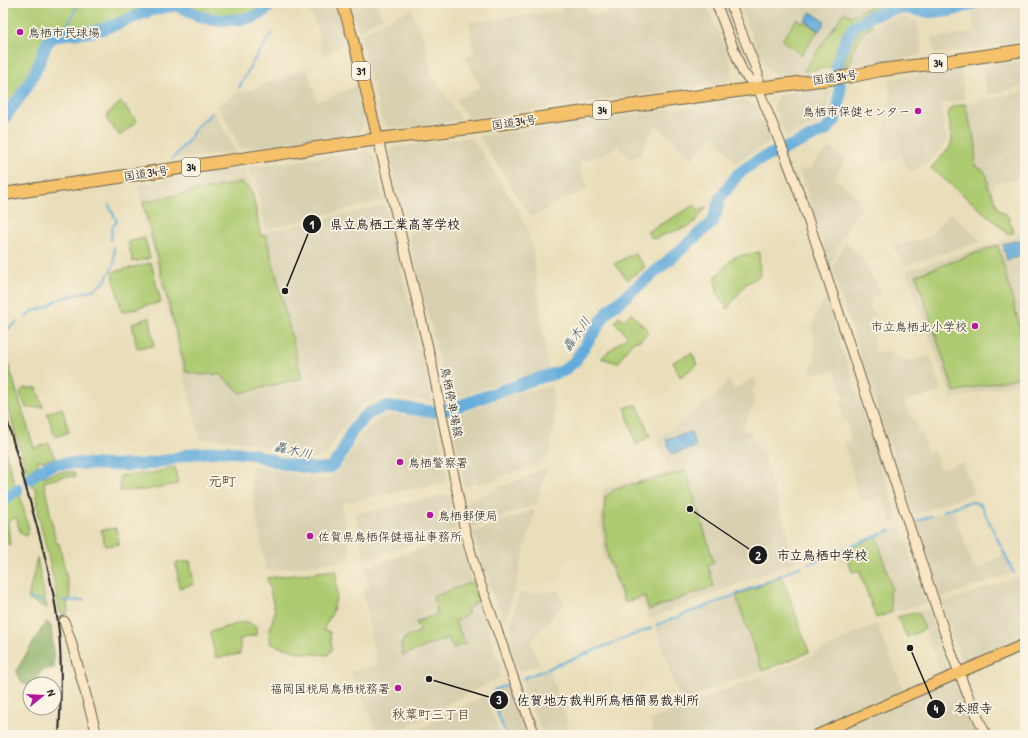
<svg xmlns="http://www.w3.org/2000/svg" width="1028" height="738" viewBox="0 0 1028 738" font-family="'Patrick Hand','Klee One',sans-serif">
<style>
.built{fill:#d8d0b1}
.green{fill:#adca71;stroke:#647346}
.forest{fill:#8aae63;stroke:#536540}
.water{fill:#63acdb;stroke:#40647c}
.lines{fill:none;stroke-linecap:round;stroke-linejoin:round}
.stream{stroke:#63acdb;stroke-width:2}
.river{stroke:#63acdb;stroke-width:12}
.secondary-casing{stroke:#646053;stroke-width:11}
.primary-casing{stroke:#646053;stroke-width:12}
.highway-casing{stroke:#646053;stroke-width:14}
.secondary{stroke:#fbe6c4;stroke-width:9}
.primary{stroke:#f5c16b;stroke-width:10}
.highway{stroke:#f5c16b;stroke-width:12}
.rail{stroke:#1c1c1c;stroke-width:2}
.poi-dot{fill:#b5179e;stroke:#fcf5e5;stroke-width:1.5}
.labels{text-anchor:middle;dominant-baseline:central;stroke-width:3.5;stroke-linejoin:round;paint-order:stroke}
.shield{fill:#fcf5e5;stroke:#5f5d58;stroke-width:1}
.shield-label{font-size:11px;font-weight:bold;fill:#1c1c1c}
.poi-label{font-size:12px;fill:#1c1c1c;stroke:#fcf5e5;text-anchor:start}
.street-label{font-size:12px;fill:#1c1c1c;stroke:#fcf5e5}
.water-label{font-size:13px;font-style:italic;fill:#385668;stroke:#fcf5e5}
.neighbourhood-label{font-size:13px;font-weight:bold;fill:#65523d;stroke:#fcf5e5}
.quarter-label{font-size:14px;font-weight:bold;fill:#65523d;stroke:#fcf5e5}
.leader{fill:none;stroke:#1c1c1c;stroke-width:1.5}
.callout-dot{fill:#1c1c1c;stroke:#fcf5e5;stroke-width:1.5}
.mark-label{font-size:12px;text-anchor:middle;font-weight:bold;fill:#fff}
.callout-label{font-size:13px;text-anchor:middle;font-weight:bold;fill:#1c1c1c;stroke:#fcf5e5;stroke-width:3.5;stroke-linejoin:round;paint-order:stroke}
</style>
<rect width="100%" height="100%" fill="#fcf5e5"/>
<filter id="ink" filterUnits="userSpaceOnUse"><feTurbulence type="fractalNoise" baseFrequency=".025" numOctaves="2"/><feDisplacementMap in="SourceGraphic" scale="8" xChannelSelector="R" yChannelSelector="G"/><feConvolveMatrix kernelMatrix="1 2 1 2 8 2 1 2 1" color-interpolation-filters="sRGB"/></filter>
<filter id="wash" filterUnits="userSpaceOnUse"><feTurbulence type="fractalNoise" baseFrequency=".012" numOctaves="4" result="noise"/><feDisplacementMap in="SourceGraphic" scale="16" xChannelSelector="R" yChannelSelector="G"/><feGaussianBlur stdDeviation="0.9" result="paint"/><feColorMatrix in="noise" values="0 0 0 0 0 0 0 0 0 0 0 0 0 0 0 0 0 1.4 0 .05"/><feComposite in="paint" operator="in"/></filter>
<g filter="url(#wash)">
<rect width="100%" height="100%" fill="#e9deb9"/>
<path class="built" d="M305 3H335L342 26 345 43 323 56 318 29Z
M351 3H376L383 18 370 24 361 30 358 29Z
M562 3H586V10L589 14 608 15 609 3H706L731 64 732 73 731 78 727 82 718 84 469 119 456 100 481 87 464 55 473 54 470 22 562 11Z
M739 3H877L851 16 844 12 803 72 777 75 770 71 763 62Z
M998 3H1025V42L935 54 931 38 975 32 972 13Z
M411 9 424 40 431 73 461 120 406 128 390 127 384 124 381 118 360 35 379 24Z
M892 17H906L917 21 922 51 919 56 849 65 852 52 862 34 872 25Z
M1025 60V86L988 95 981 67Z
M307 68 317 102 356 86 364 123 362 129 357 133 240 149 234 134 218 106 234 94 255 88Z
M961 69 964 99 941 104 947 141 933 158 922 167 909 173 901 155 885 164 880 156 887 107 891 99 889 79Z
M831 88 827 112 822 119 815 124 786 137 774 108 775 101 778 96 789 93Z
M1025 91V177L996 183 991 191 988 188V178L974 166 976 145 965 104Z
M740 100 749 102 756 107 770 141 736 163 714 135 692 159 657 125 650 134 642 152 632 160 618 146 600 156 580 161 581 173 589 187 531 217 482 141 480 136Z
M213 113 216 115 231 142 235 152 173 159 188 142 198 127Z
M470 137 475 142 518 210 529 234 533 252 548 369 504 381 448 401 439 360 389 154 393 148Z
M831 147 845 159 834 179 852 191 862 208 854 218 843 238 832 263 829 262 808 194 799 170H807L812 167 820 156Z
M367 151 374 157 383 200 265 230 255 180 250 175 249 167Z
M245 168 247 178 252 183 262 233 385 205 420 348 432 401 392 396 381 397 364 402 358 408 340 431 326 455 317 458 301 456 284 451 238 440 205 439 200 440 137 185Z
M951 213 981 241 904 266 894 247 928 237Z
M1025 234V381L952 399 906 271Z
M845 240 865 262 871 272 870 273 882 293 872 297 870 304 875 315 869 319 874 328 875 353 885 351 910 361 930 356 942 393 914 398 905 402 912 420 915 419 919 433H922L927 452 933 450 940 469 962 462 974 493 913 515 832 269Z
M826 299 898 520 891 523 883 496 860 502 844 442 851 441 846 419H843L840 401 844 398 836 372 810 373 815 360 813 328 815 317 824 301Z
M755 377 757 383 752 393 754 404 742 429 751 433 766 462 795 561 649 619 643 600 626 604H623L604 556 600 526 603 491 604 488 670 472 657 440 716 395 721 390 729 379 734 389Z
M552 385 555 421 549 455 546 460 477 486V483L467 486 464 485 451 417 511 395Z
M392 415 411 416 435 419 447 479 443 483 341 503 351 560 266 571 255 508 251 471 252 466 308 478 327 479 336 474 350 455 362 434 380 418Z
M544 469 546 470 537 504 474 527 471 525 467 503 470 500Z
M447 495 450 498 456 527 449 532 432 536 369 558H364L356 516 357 513Z
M953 509 974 569 986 566V563L1004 555 1013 573 941 598 916 522Z
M533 510 535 511 506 620 502 621 482 563 473 532Z
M901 527 926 604 892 612 889 591 892 590 877 536Z
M459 538 472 582 433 597 438 614 421 631 403 655 449 638 466 643 455 622 469 614 467 609 478 601 501 666 500 677 434 711 394 735H379L351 672 376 665 363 590 369 589 365 567 370 566 434 544Z
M1017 577 1025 593V640L966 664 961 661 942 603Z
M559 590 564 604 531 641 539 664 519 672 508 644 511 624 519 593 532 594Z
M736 596 762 671 714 688 688 699 681 697 675 688 656 627Z
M928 609 949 672 942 675 918 612Z
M877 624 904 691 806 735H655L650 720 811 656 857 632Z
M549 669 572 735H543L522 680Z
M950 681 954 683 978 735H828Z
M509 686 527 735H508L493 697V694L495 691Z
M485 695 500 735H411L438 719Z"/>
<path class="green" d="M3 3H170L140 12 106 26 87 30 55 34 48 40 26 82 3 115Z
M184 3H266L255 14 248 18 238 19 204 15Z
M877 3H894L880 6 861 15 845 30 836 51 832 67 803 72 844 12 851 16Z
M797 19 802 23 804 21 818 31 801 55 782 40Z
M871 22 872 25 862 34 852 52 849 65H843L850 46 859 31Z
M121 102 137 121 120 136 107 120 108 113Z
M965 104 976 145 975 166C987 171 988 175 988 188L991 191 999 210 1008 216 1014 233 1007 234 1000 226 931 168 950 147 952 140 948 111 952 107Z
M241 182 252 192 261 236 266 235 302 378 241 393 219 374 201 375 186 372 143 202Z
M695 205 698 211 707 207 692 225 653 239 647 232Z
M145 238 150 258 133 262 128 242Z
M998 245 1025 347V376L954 392 916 275Z
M759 252 760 276 746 284 727 309 717 292 715 277 734 257Z
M634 253 645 267 628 280 614 264Z
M151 263 161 302 122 312 112 272Z
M631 313 649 332 640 340 631 343 618 363 601 358 627 336 615 322 619 316 624 320Z
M150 317 154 346 137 348 132 324Z
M4 350 34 448 49 443 55 458 43 461 38 460 37 470 28 476 3 391V351Z
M692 353 697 365 680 377 673 362Z
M24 388H37L43 407 26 408 20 392Z
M637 404 650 436 636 445 625 408Z
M62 408 69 432 55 437 47 413Z
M3 443 15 486 5 493 3 489Z
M175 467 178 484 145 490 120 491V476L149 474Z
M686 471 714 563 708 564 714 586 649 610 644 596 625 602 608 557 604 521 605 497 617 488Z
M61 472H74L75 477 65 476 44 482 56 543H59L71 598 67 602 68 614 60 612 53 576 39 518 36 489 30 484 40 477Z
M19 492 29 529 26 536 20 533 16 517 8 522 10 546 3 538V510L7 504Z
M116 528 119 544 105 546 101 530Z
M877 536 892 590 889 592 892 612 876 618 859 570 852 572 844 550Z
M37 558 47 608 28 599Z
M190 561 194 584 179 588 176 563Z
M336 570 337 596 332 613 323 630 330 632 332 649 328 655 302 653 271 644 269 634 275 611 267 578Z
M782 576 809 652 762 671 736 596Z
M472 582 478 601 467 609 469 613 455 622 466 643 454 648 448 638 403 655 401 645 405 638 421 631 416 622 438 614 433 597Z
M918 612 925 629 907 637 897 617Z
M246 621 256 627V635L240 639V654L216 658 210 632Z"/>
<path class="forest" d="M46 622 51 626 54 668 42 670 33 684 30 685 22 683 16 671Z"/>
<path class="water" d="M811 12 825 22 819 31 805 20Z
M1025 239V255L1007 260 1003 244Z
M691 432 696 447 671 454 666 439Z"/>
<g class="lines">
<path class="stream" d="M62 36 75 10 76 3
M239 88 251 65 272 33
M172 159 187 142 197 126 212 113
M109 205 117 222 112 227 111 240
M26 317 33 311 47 307 59 299 93 290 104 283 114 264V247
M3 333 17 322
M3 339 4 341
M943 511 966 503 974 502 981 505 1014 573
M917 521 931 516
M827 556 891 530
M808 564 821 559
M29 598 43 601
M62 601 84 600
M656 625 725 599 802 566
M524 678 651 628
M506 685 494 690 492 694V698L506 735"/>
<path class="river" d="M3 120C17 101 31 83 40 61 43 54 44 44 51 39 58 33 79 34 89 32 102 30 115 25 127 20 142 14 157 7 173 6 185 5 191 14 201 17 207 19 215 19 222 20 240 20 261 20 271 3
M30 479 38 472 47 467 57 464 70 463 109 465H141L169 460 190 454 202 453 222 451 253 454 280 463 314 469 329 468 334 464 341 455 352 431 363 418 369 413 384 407H398L433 412 450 409 529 381 563 371 575 361 608 311 668 261 702 231 713 222 720 198 738 174 756 161 825 131 835 120 839 104 840 87 837 64 840 54 847 37 854 27 871 16 889 10 903 8 930 12 950 11 976 3
M3 500 17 490"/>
</g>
</g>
<g filter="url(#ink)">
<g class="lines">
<defs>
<path id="secondary" d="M716 3 743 73 758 88
M730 3 758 74V88L785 155 801 198 950 649 968 696 986 735
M378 139 431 360 465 531 476 571 501 641 513 677 535 735
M64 621 71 641 97 735"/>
<path id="primary" d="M342 3 353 39 378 139
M817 735 1025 644"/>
<path id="highway" d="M3 194 378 139 470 128 758 88 852 76 881 70 929 64 1025 50"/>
</defs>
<use href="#secondary" class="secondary-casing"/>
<use href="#primary" class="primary-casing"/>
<use href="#highway" class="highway-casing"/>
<use href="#secondary" class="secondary"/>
<use href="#primary" class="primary"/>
<use href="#highway" class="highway"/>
<path class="rail" d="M3 405C13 442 24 479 34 516 45 554 55 593 59 632 62 666 61 701 59 735"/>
</g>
</g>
<g class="poi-dot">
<circle cx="20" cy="32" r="4"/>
<circle cx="918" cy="111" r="4"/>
<circle cx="975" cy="326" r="4"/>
<circle cx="400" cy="462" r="4"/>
<circle cx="430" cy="515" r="4"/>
<circle cx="310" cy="536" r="4"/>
<circle cx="398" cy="688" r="4"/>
</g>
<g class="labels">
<g class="shield">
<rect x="929" y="54" width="18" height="18" rx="3"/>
<rect x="352" y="62" width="18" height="18" rx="3"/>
<rect x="593" y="101" width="18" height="18" rx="3"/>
<rect x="182" y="158" width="18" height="18" rx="3"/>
</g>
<g class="shield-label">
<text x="938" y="63">34</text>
<text x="361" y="71">31</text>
<text x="602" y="110">34</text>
<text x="191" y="167">34</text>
</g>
<g class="poi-label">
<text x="28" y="32">鳥栖市民球場</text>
<text x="910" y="111" text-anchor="end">鳥栖市保健センター</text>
<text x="967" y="326" text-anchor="end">市立鳥栖北小学校</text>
<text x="408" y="462">鳥栖警察署</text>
<text x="438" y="515">鳥栖郵便局</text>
<text x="318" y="536">佐賀県鳥栖保健福祉事務所</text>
<text x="390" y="688" text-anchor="end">福岡国税局鳥栖税務署</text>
</g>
<g class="street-label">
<text transform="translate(835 77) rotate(-8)">国道34号</text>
<text transform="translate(514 122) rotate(-8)">国道34号</text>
<text transform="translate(146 173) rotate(-8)">国道34号</text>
<text transform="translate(452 402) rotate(79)">鳥栖停車場線</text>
</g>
<g class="water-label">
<text transform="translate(576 334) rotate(-55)">轟木川</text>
<text transform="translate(293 450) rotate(12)">轟木川</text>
</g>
<g class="neighbourhood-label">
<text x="431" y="714">秋葉町三丁目</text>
</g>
<g class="quarter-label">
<text x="222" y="480">元町</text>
</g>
</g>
<path class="leader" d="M285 291L312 224M690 509L758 555M429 679L499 700M910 648L936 709"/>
<g class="callout-dot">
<circle cx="285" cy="291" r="4"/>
<circle cx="690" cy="509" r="4"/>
<circle cx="429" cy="679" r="4"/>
<circle cx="910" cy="648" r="4"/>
<circle cx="312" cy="224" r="10"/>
<circle cx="758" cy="555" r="10"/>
<circle cx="499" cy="700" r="10"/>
<circle cx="936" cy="709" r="10"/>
</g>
<g class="mark-label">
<text x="312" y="229">1</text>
<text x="758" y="560">2</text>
<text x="499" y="704">3</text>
<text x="936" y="713">4</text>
</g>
<g class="callout-label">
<text x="395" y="229">県立鳥栖工業高等学校</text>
<text x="822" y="560">市立鳥栖中学校</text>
<text x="608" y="705">佐賀地方裁判所鳥栖簡易裁判所</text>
<text x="973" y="713">本照寺</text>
</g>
<rect width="1028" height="738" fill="none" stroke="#fcf5e5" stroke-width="16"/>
<g transform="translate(42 696) rotate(72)"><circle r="19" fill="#fcf5e5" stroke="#a29e95"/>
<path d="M0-3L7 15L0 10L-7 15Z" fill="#b5179e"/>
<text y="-6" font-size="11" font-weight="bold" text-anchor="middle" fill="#1c1c1c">N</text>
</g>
</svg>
